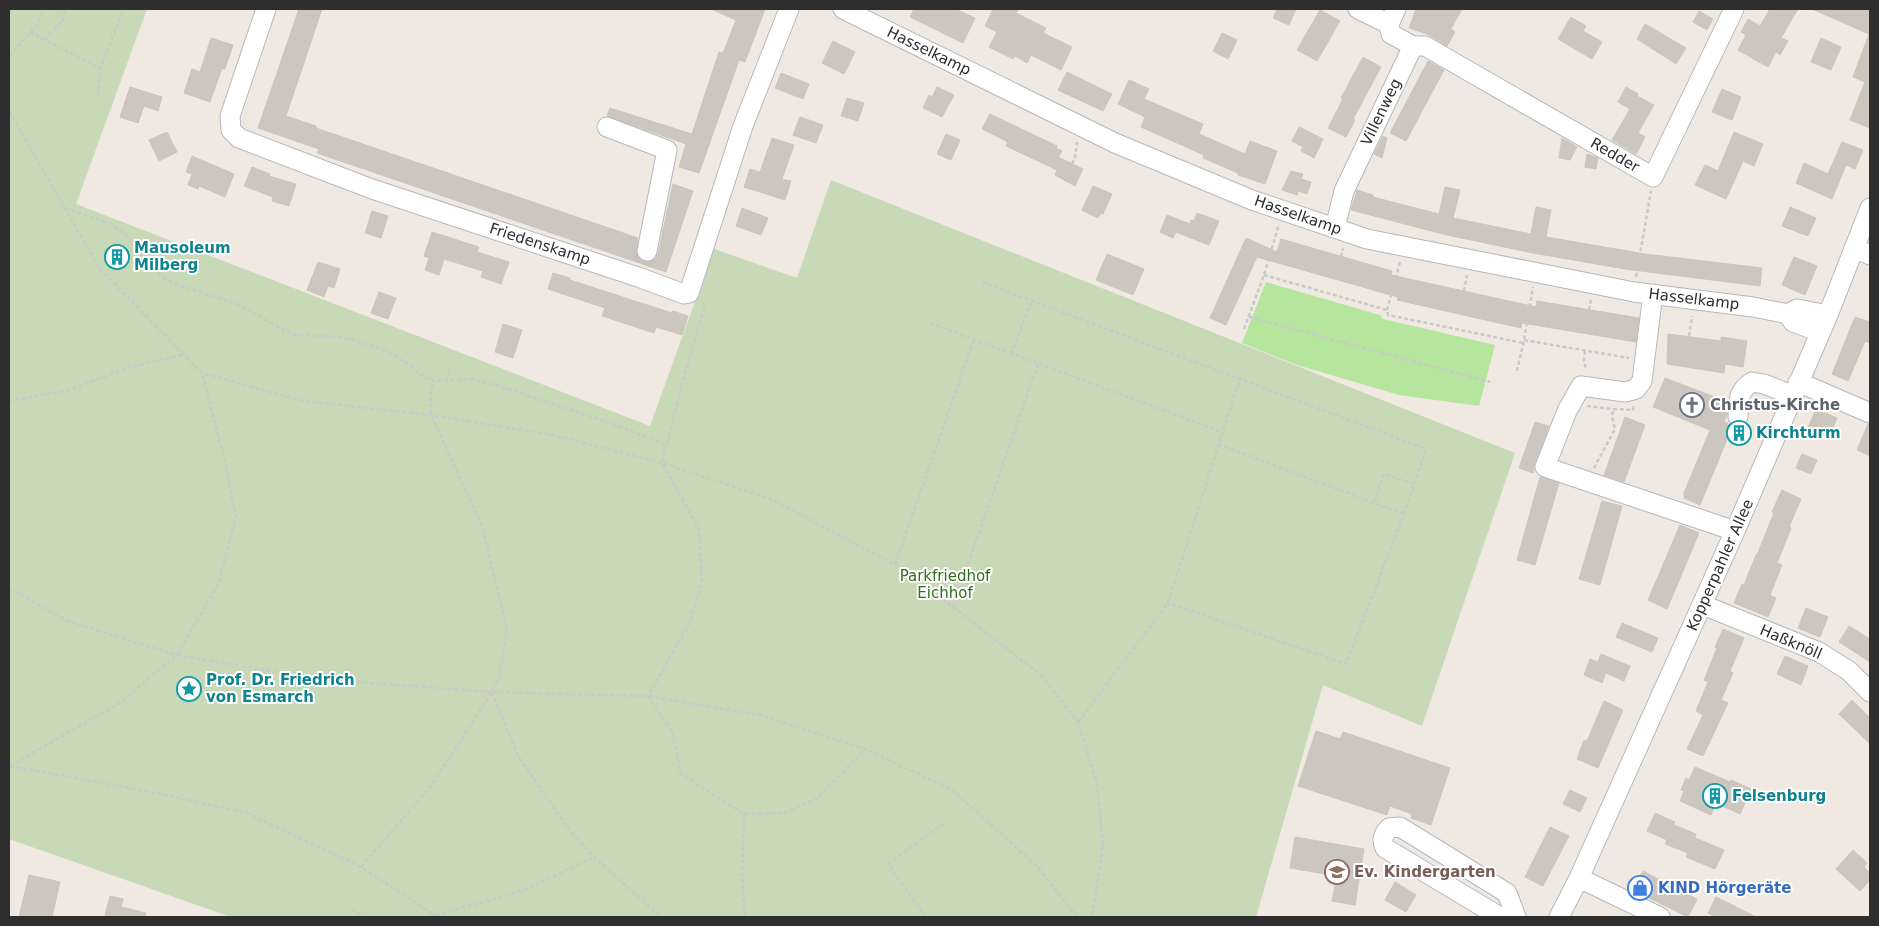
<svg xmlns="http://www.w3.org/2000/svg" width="1879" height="926" viewBox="0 0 1879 926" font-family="'DejaVu Sans',sans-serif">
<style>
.green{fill:#b6e59e}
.cemetery{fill:#c8d9b8}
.building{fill:#cbc7bf;stroke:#cbc5ba}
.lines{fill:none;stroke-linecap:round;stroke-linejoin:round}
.minor-tunnel{stroke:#c8c4bd;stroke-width:19;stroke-dasharray:19 9;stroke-linecap:butt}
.minor-casing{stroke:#b4b7c1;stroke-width:21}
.path{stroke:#c9c9c9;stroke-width:2.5;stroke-dasharray:4 2.5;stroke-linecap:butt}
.minor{stroke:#fff;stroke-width:19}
.labels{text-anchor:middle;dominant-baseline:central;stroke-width:4;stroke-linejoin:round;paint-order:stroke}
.street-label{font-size:15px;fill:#2e2e2e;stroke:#fff}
.culture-label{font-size:15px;font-weight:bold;fill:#0d838f;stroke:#fff;text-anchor:start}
.worship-label{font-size:15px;font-weight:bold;fill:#5b616d;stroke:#fff;text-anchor:start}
.park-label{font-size:15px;fill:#2c6e1b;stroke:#fff}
.education-label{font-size:15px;font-weight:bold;fill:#785e54;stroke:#fff;text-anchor:start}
.shop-label{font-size:15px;font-weight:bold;fill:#366cbe;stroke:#fff;text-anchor:start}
</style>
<rect width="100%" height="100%" fill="#efe9e1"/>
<path class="green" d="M1266 282 1380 315 1383 319 1495 345 1479 406 1399 395 1297 365 1242 343Z"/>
<path class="cemetery" d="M9 9H147L76 204 650 426 714 249 797 278 831 180 1515 453 1422 726 1323 685 1256 917H231L9 839Z"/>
<path class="building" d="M299 9H322L286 116 316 126V128L638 238 636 254 639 259 645 262 655 259 658 254 673 184 693 191 666 272 317 153 319 149 258 128Z
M711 9H765L745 62 739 60 699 173 679 167 686 144 607 116 610 108 692 134 719 52 723 53 736 20Z
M914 9H955L975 18 963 43 910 17Z
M993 9H1018L1016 13 1046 28 1043 33 1072 47 1061 70 1031 55 1027 63 1015 56 1013 59 989 47 997 32 985 26Z
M1277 9H1296L1289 25 1273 18Z
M1416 9H1462L1451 29 1455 32 1447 46 1427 34 1409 28Z
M1770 9H1798L1781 38 1788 41 1780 55 1776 52 1768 67 1738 50 1746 35 1741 32 1748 19 1760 26Z
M1812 9H1870V128L1850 120 1865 82 1853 77 1869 34Z
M1320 10 1340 21 1317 61 1297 50Z
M1699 11 1713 19 1707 30 1693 22Z
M1571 17 1586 26 1583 31 1602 42 1592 59 1558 39Z
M1645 24 1686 48 1676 64 1637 39Z
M1222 33 1237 40 1228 59 1213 51Z
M211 38 233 45 225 69 222 68 210 102 184 93 192 69 200 72Z
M1821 38 1841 47 1831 70 1811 62Z
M833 41 855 52 844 74 822 63Z
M1363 57 1381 67 1353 119 1355 120 1346 137 1328 128 1343 99 1341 98Z
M1428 61 1444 70 1406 141 1390 133Z
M1067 72 1112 94 1103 111 1058 90Z
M781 73 809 84 803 99 775 88Z
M1129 80 1149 89 1144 99 1203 124 1199 134 1245 154 1250 141 1277 151 1265 184 1238 175V173L1203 158 1204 155 1141 127 1145 117 1118 104Z
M130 87 162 97 158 111 144 106 138 123 120 117Z
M937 87 954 95 942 117 923 108 929 95 932 97Z
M1626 87 1638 94 1637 96 1654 105 1638 133 1645 137 1636 154 1612 140 1630 109 1618 102Z
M1722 89 1741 97 1732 120 1712 112Z
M847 98 864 103 858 121 841 116Z
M990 114 1057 146 1056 148 1062 151 1058 157 1083 169 1075 186 1055 175 1057 170 1006 146 1008 142 982 129Z
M800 117 823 125 816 143 793 135Z
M1299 127 1323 139 1314 158 1301 151 1303 147 1292 141Z
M167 132 177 152 159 161 149 140Z
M1734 132 1763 144 1754 166 1743 161 1726 199 1695 185 1705 165 1718 171Z
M946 134 960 140 951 160 937 154Z
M1383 136 1387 138 1382 158 1374 154Z
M772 138 794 145 782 179 791 181 785 200 744 187 750 169 760 172Z
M1562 138 1577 147 1570 160 1559 158Z
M1842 142 1863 150 1855 169 1846 165 1832 199 1796 183 1804 163 1828 174Z
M1587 154 1598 158 1596 169 1585 167Z
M192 156 234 174 225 197 199 186 198 189 188 185 192 174 186 172Z
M252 167 270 174 269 176 296 184 289 206 272 201 273 197 244 186Z
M1291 171 1303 174 1301 179 1311 182 1307 194 1298 191 1297 195 1282 190Z
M1093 186 1112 194 1103 214 1101 213 1098 218 1082 210Z
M1445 187 1460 190 1453 218 1531 234 1536 207 1551 210 1546 237 1645 254 1762 268 1760 286 1625 269 1533 253 1447 235 1351 210 1357 190 1373 195V197L1439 214Z
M1790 207 1816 218 1808 236 1782 226Z
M742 208 768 218 761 235 736 226Z
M372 211 388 216 381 238 365 233Z
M1197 213 1219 221 1209 245 1176 232 1173 238 1160 232 1167 215 1190 224 1191 220 1194 221Z
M432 232 479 247 477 252 509 262 501 284 481 277 483 271 444 259 439 275 425 270 429 258 424 256Z
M1246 238 1277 252 1281 239 1392 271 1391 275 1536 307 1537 301 1639 318 1636 342 1522 323 1521 328 1397 300 1398 297 1257 257 1226 325 1210 318Z
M1107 254 1144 269 1133 295 1096 280Z
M1794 257 1817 266 1805 295 1782 285Z
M318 262 340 269 334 288 328 286 324 297 307 290Z
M553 273 570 278V280L672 313 673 311 688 316 682 335 656 327 654 333 602 316 605 308 548 289Z
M379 292 396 298 388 319 371 313Z
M1855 317 1870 322V343L1865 341 1848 381 1832 374Z
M503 324 522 330 513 358 495 352Z
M1668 334 1721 341V337L1747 341 1743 367 1725 364 1724 373 1667 364Z
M1665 378 1728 402 1727 415 1724 421 1732 427 1747 430 1742 442 1728 437 1700 505 1684 498V493L1710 430 1653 407Z
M1816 409 1837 418 1829 437 1808 428Z
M1625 417 1645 425 1624 482 1604 475Z
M1535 422 1549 426 1535 463 1533 473 1519 468Z
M1868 424H1870V456L1857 450Z
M1802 454 1817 460 1811 474 1796 468Z
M1540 477 1559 483 1535 565 1517 560Z
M1782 490 1801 499 1789 527 1791 528 1777 563 1782 565 1770 595 1776 598 1768 617 1734 603 1742 584 1744 585 1756 555H1757L1774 513 1772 512Z
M1602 501 1622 506 1600 585 1579 579Z
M1680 525 1699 533 1667 609 1648 600Z
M1806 608 1828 617 1820 637 1798 628Z
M1622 623 1658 638 1652 652 1616 637Z
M1849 626 1870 639V662L1839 642Z
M1723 629 1744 638 1730 671 1733 673 1721 700 1728 703 1703 756 1687 749 1703 715 1696 711 1708 682 1704 680 1717 648 1715 647Z
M1601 654 1630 666 1624 681 1606 673 1602 683 1584 675 1590 659 1598 662Z
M1785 656 1808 666 1801 685 1777 674Z
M1852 700 1870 718V744L1839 714Z
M1604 701 1623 710 1598 768 1577 759 1584 740 1587 741Z
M1316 731 1340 739 1343 732 1450 768 1431 825 1411 818 1412 814 1390 806 1387 815 1298 786Z
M1695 767 1730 782 1731 780 1751 789 1740 814 1716 803 1711 815 1680 801 1684 791 1681 790 1686 778 1689 780Z
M1570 790 1587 798 1580 812 1563 804Z
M1655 813 1675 822 1674 825 1696 834 1695 838 1724 850 1715 869 1686 857 1688 853 1665 844 1667 840 1647 831Z
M1550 827 1569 836 1543 886 1525 877Z
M1295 837 1364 849 1355 905 1332 901 1337 876 1290 868Z
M1853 850 1867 863 1864 867 1870 873V880L1860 891 1836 869Z
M1643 871 1697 899 1688 917 1633 890Z
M29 875 60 882 52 917H19Z
M1395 882 1416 895 1406 912 1385 900Z
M110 896 123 899 121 907 146 913 145 917H115L105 915Z
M1716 897 1756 917H1716L1708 913Z"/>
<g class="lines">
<path class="minor-tunnel" d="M642 264 647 251"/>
<defs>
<path id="minor" d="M266 9 230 116 231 130 239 138 372 189 638 277 684 294 689 293 743 126 789 9
M843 9 1115 143 1252 200 1367 239 1634 292 1753 307 1788 314 1797 309 1828 315
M1358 9 1389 24
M1396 9 1389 24 1391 34 1413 46H1425L1653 177 1734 9
M607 127 667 150 647 251
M1335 228 1344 191 1413 46
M1854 248 1870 255
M1653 294 1642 381 1636 389 1625 392 1581 386 1567 411 1545 467 1735 531
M1788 314 1793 322 1820 332
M1798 382 1870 413
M1738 417C1739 400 1737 392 1752 382L1764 384 1792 395
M1703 605 1819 652 1849 671 1870 692
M1579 878 1660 917
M1500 917 1385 848C1381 840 1383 835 1389 828L1400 827 1507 893 1516 917
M1559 917 1579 878 1735 531 1828 315 1870 208"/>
</defs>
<use href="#minor" class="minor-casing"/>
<path class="path" d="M30 32 100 68
M45 40 63 20 66 9
M9 56 38 24 44 9
M98 96 100 68 124 9
M9 111 100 269 202 373 303 401 431 415 554 435 662 463 769 498 895 565 953 607 1041 675 1078 722 1097 783 1103 846 1092 917
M1072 164 1075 158 1077 142
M65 208 111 224 124 233 150 266 160 275 173 283 242 306 285 331 296 335 341 337 357 341 387 351 409 365 423 377 434 381 471 379 499 386 613 424 667 445
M1341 257 1343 248
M1264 275 1387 310 1388 315 1523 343
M1636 277 1651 191
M982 282 1426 449 1404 514 1346 664 1168 603
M1464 291 1467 275
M702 303 705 305 685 373 662 463 699 529 702 583 689 624 648 696 672 732 681 774 744 814 784 813 816 799 866 749
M1387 310 1400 262
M1589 310 1591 300
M1249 317 1490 382
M930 323 1222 432
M1244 329 1264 275 1279 224
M1689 336 1692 316
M1524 340 1629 358
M1585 351 1584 360 1586 370
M1011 354 1032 300
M1517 371 1524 340 1533 287
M446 381 451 367
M9 401 69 390 127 368 185 354
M1587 406 1613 409
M1218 444 1374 503
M1594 468 1615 429 1612 417 1613 409 1633 410 1634 405
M1404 514 1374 503 1384 474 1414 484
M895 565 974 339
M9 588 67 621 177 655 317 679 492 692 648 696 759 715 866 749 952 790 1037 866 1077 917
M953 607 1038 364
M492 692 518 756 567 827 594 857 661 917
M1078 722 1168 603 1240 378
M10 766 118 704 177 655 218 584 236 518 225 461 202 373
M10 766 156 793 247 813 361 867 437 917
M744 814 742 878 745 917
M361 867 431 786 492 692 499 678 507 630 482 526 431 415 430 395 434 381
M351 910 368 917
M430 917 525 890 594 857
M926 917 888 864 945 822"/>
<use href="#minor" class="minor"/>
</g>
<defs>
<symbol id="building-ring" viewBox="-11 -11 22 22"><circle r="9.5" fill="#fff" stroke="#0f9aa8" stroke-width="1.5"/><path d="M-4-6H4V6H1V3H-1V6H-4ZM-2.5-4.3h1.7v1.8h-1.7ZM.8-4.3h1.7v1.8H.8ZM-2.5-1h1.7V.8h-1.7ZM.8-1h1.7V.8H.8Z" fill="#0f9aa8"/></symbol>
<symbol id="church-ring" viewBox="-11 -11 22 22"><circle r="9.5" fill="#fff" stroke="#6b7280" stroke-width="1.5"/><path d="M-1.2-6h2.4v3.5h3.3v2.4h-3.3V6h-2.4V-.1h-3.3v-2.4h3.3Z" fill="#6b7280"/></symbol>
<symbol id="sight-ring" viewBox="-11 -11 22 22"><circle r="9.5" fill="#fff" stroke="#0f9aa8" stroke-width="1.5"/><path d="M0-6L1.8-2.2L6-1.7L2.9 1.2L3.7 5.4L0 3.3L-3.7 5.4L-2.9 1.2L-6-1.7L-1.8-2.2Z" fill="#0f9aa8"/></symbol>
<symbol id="school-ring" viewBox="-11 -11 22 22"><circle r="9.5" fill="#fff" stroke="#8d6e63" stroke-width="1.5"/><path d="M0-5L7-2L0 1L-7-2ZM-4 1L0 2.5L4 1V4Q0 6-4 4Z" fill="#8d6e63"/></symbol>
<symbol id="shop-ring" viewBox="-11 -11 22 22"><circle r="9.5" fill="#fff" stroke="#3f7fe0" stroke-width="1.5"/><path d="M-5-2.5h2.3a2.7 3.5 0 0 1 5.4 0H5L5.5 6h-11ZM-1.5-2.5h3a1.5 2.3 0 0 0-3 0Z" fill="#3f7fe0"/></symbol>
</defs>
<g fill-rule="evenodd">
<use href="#building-ring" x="103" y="243" width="28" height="28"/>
<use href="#church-ring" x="1678" y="391" width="28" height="28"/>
<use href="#building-ring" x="1725" y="419" width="28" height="28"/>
<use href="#sight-ring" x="175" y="675" width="28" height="28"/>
<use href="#building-ring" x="1701" y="782" width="28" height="28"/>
<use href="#school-ring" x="1323" y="858" width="28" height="28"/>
<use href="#shop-ring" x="1626" y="874" width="28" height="28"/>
</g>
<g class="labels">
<g class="street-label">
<text transform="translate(929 51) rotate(26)">Hasselkamp</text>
<text transform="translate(1381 112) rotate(-64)">Villenweg</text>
<text transform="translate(1615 155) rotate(30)">Redder</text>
<text transform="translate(1298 215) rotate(19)">Hasselkamp</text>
<text transform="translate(540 244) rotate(18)">Friedenskamp</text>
<text transform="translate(1694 299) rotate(7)">Hasselkamp</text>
<text transform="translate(1720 565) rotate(-66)">Kopperpahler Allee</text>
<text transform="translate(1791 642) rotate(23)">Haßknöll</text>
</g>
<g class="culture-label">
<text x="134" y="248">Mausoleum<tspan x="134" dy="17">Milberg</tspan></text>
<text x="1756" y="433">Kirchturm</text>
<text x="206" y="680">Prof. Dr. Friedrich<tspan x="206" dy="17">von Esmarch</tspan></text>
<text x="1732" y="796">Felsenburg</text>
</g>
<g class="worship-label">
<text x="1710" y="405">Christus-Kirche</text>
</g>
<g class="park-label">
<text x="945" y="576">Parkfriedhof<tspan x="945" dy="17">Eichhof</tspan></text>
</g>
<g class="education-label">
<text x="1354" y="872">Ev. Kindergarten</text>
</g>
<g class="shop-label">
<text x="1658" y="888">KIND Hörgeräte</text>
</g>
</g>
<rect width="1879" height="926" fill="none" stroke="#2e2e2e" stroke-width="20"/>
</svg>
